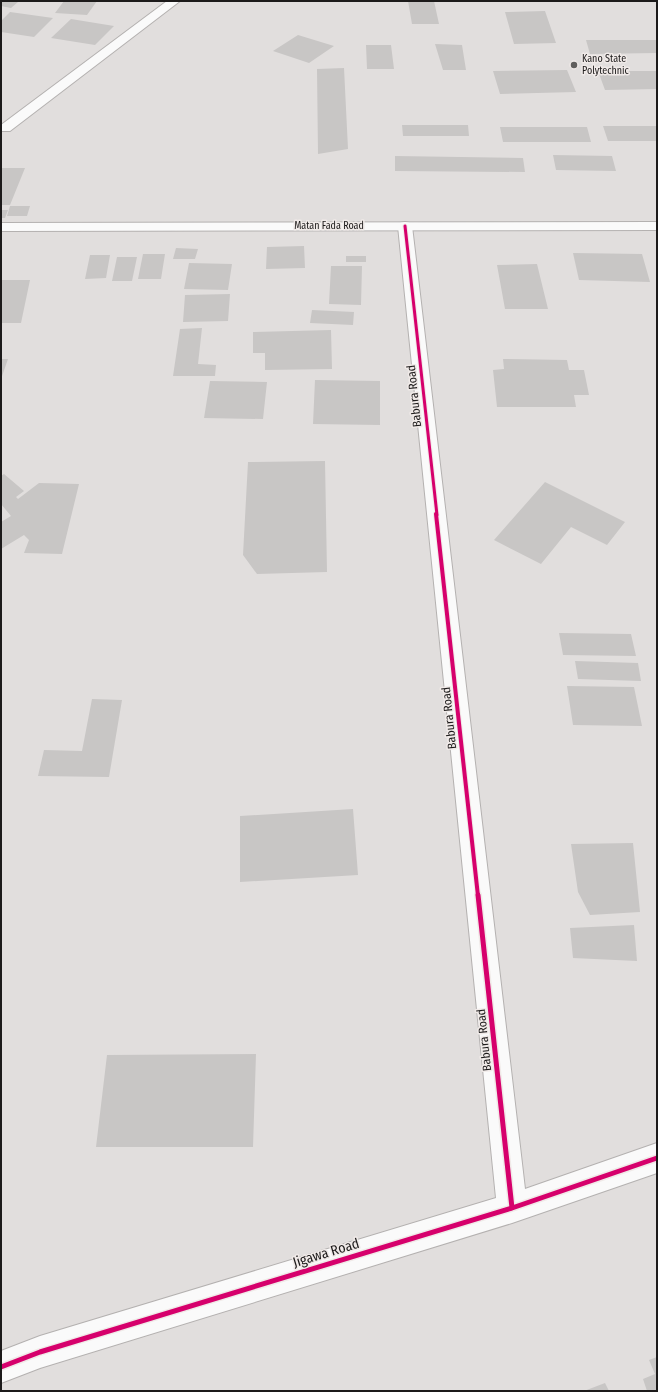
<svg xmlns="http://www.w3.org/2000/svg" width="658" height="1392" viewBox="0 0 658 1392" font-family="'Fira Sans Condensed',sans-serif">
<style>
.building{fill:#c8c6c5}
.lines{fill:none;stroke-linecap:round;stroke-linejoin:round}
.street-casing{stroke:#b4b1b0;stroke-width:2}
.secondary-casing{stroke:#b4b1b0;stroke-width:2}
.street{fill:#fafafa;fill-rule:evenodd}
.secondary{fill:#fafafa;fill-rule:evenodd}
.cycleway-far2-casing{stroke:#f0eae8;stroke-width:5}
.cycleway-far1-casing{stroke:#f0eae8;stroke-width:6}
.cycleway-casing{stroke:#f0eae8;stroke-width:8}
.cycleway-far2{stroke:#d6006c;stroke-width:3}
.cycleway-far1{stroke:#d6006c;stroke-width:4}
.cycleway{stroke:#d6006c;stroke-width:5}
.poi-dot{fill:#615f5e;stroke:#f0eae8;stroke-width:1.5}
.labels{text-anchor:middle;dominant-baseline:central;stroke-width:3;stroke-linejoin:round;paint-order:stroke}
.far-poi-label{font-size:10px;fill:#1c1a1a;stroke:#f0eae8;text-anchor:start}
.far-street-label{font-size:10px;fill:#1c1a1a;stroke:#f0eae8}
.street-label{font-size:12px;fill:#1c1a1a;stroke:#f0eae8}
.near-street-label{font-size:14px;fill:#1c1a1a;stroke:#f0eae8}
</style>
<rect width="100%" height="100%" fill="#e1dedd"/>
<path class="building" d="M1 1H9L18 2 11 8 1 6Z
M64 1H97L87 15 55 13Z
M408 1H434L439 24H412Z
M545 11 556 43 514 44 505 12Z
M10 12 53 18 34 37 1 32V21Z
M71 19 114 26 95 45 51 38Z
M298 35 334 46 309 63 273 51Z
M586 40H657V53L590 54Z
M435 44 462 45 466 70H443Z
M366 45H391L394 69H367Z
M344 68 348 149 318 154 317 69Z
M567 70 576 92 500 94 493 71Z
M598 71H657V89L605 90Z
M402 125H468L469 136H403Z
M603 126H657V141H608Z
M500 127H587L591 142H503Z
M553 155 612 156 616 171 556 170Z
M395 156 523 158 525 172 395 171Z
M1 168H25L10 205H1Z
M10 206H30L27 216H7Z
M1 210H8L5 218H1Z
M304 246 305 268 266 269 267 247Z
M176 248 198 249 195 259H173Z
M573 253 642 254 650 282 579 280Z
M143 254H165L161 279H138Z
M90 255H110L106 278 85 279Z
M346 256H366V262H346Z
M117 257H137L132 281H112Z
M189 263 232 264 228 290 184 289Z
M537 264 548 309H505L497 265Z
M331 266H362L361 305 329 304Z
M1 280H30L21 323H1Z
M230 294 228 321 183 322 185 295Z
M312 310 354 312 353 325 310 323Z
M202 328 198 364 216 365 215 376H173L180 329Z
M331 330 332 369 265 370V353H253V332Z
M1 359H8L1 379Z
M503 359 567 360 569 370H584L589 395H574L576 407H497L493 370 504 369Z
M315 380 380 381V425L313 424Z
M210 381 267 382 263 419 204 418Z
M325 461 327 572 257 574 243 555 248 462Z
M4 474 24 491 16 497 18 499 39 483 79 484 62 554 24 553 29 540 24 535 1 549V522L11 516 1 504V476Z
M545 482 625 522 607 545 571 527 541 564 494 540Z
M559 633 631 634 636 656 563 655Z
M575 661 638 663 641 681 578 679Z
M567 686 634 687 642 726 573 725Z
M92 699 122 700 109 777 38 776 44 750 82 751Z
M353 809 358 875 240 882V816Z
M633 843 640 912 590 915 578 892 571 844Z
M634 925 637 961 573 958 570 928Z
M256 1054 253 1147H96L107 1055Z
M657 1357V1391H647L643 1379 655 1374 649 1360Z
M605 1383 609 1391H584Z"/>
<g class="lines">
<defs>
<path id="street" d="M167 1H180L10 131H1V125Z
M405 222 410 223 412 226 525 1189 657 1143V1173L512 1223 40 1368 1 1383V1351L40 1336 496 1198 398 226 400 223Z"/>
<path id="secondary" d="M657 222V230L1 231V223Z"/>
</defs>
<use href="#street" class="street-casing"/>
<use href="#secondary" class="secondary-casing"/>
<use href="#street" class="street"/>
<use href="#secondary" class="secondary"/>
<defs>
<path id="cycleway-far2" d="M405 226 437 515"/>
<path id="cycleway-far1" d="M436 514 478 896"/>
<path id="cycleway" d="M478 895 512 1208
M1 1367 40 1352 512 1208 657 1158"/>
</defs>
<use href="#cycleway-far2" class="cycleway-far2-casing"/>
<use href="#cycleway-far1" class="cycleway-far1-casing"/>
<use href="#cycleway" class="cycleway-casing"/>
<use href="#cycleway-far2" class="cycleway-far2"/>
<use href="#cycleway-far1" class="cycleway-far1"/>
<use href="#cycleway" class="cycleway"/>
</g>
<circle class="poi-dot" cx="574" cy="65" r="4"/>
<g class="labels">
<g class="far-poi-label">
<text x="582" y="59">Kano State<tspan x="582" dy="12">Polytechnic</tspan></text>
</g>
<g class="far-street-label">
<text x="329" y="226">Matan Fada Road</text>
</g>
<g class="street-label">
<text transform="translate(414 396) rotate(-96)">Babura Road</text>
<text transform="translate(449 718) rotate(-96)">Babura Road</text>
<text transform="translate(484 1040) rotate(-96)">Babura Road</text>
</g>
<g class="near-street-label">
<text transform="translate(326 1253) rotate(-17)">Jigawa Road</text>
</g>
</g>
<rect width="658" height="1392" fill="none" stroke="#1c1a1a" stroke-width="4"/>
</svg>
